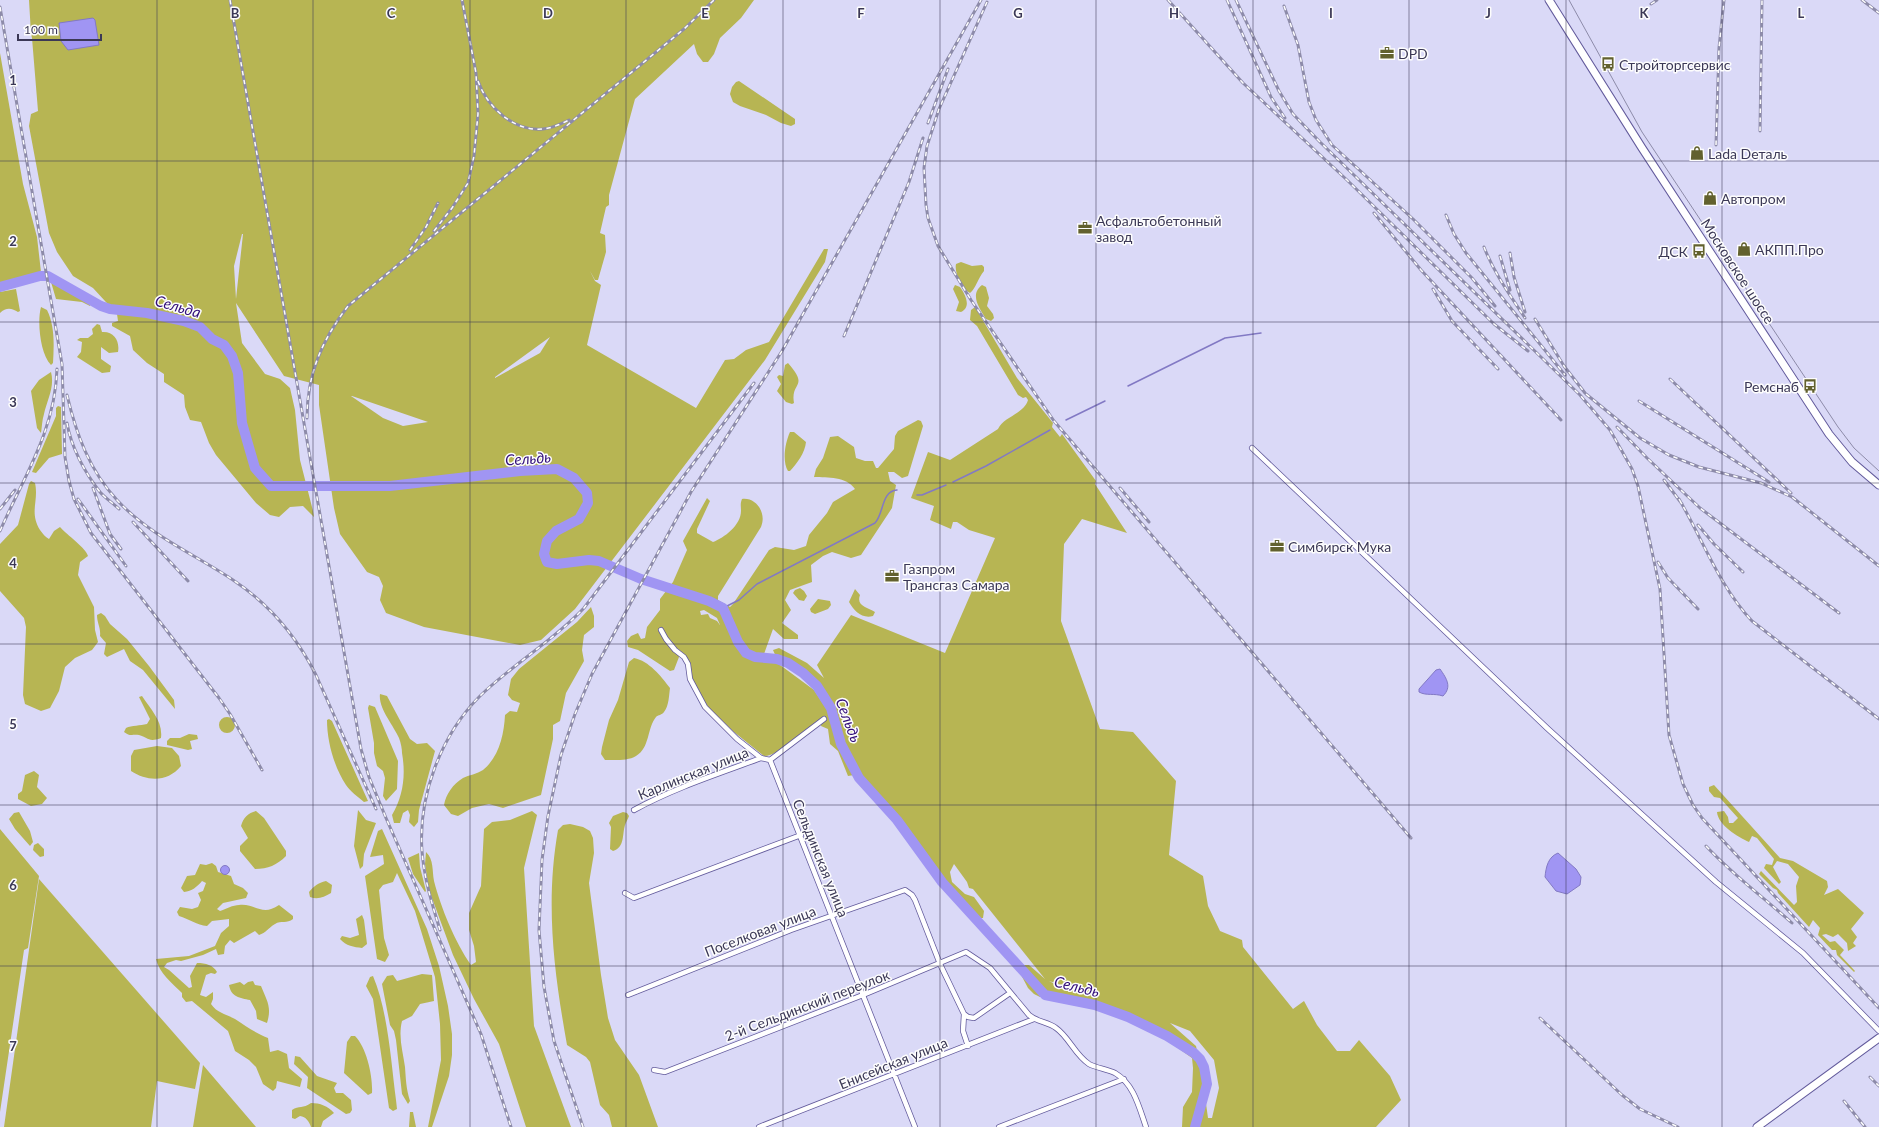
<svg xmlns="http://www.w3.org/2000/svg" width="1879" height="1127" viewBox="0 0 1879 1127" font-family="Lato,sans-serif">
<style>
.green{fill:#b7b553;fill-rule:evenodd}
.water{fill:#a095f3;stroke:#8279c4}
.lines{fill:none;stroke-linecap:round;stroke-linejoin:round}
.stream{stroke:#8279c4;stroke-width:1.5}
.river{stroke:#a095f3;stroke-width:10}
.minor-casing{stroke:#635b9c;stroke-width:6}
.secondary-casing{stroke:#635b9c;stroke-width:9}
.primary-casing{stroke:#635b9c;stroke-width:9}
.minor{stroke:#fff;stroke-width:4.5}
.secondary{stroke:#fff;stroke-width:7}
.primary{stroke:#fff;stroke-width:7}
.tram{stroke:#8d8ba9;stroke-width:1}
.rail-casing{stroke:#8d8ba9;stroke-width:3}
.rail{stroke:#fdfdfd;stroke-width:1.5;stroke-dasharray:4.5;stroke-linecap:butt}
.grid{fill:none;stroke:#3b3856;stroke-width:1;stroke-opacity:0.55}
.labels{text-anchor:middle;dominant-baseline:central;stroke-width:3;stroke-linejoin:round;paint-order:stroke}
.poi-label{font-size:14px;fill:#3b3856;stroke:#fdfdfd;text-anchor:start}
.street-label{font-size:14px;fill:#3b3856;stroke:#fdfdfd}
.water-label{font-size:15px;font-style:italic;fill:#320e79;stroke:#fdfdfd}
.grid-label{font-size:13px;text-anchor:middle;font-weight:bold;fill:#3b3856;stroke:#fdfdfd;stroke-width:3;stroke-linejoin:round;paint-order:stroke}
</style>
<rect width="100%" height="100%" fill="#dad9f7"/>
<path class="green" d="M29 0H754L741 18 720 38 714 54 708 62H703L697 54 694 44 635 99 609 195V205L606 207 600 233 605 235 606 252 598 280H595L590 271 595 281 601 285 587 345 696 408 725 360 734 359 746 350 769 342 824 249H828L825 262 765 360 575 609 541 640 520 645 424 627 386 613 380 600 383 586 379 577 367 572 340 534 334 508 319 405V385L284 376 236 303 242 343 265 374 280 379 290 388 295 410 300 460 313 511 314 517 303 506 290 507 279 517 270 515 256 503 216 455 209 443 201 422 190 420 185 407 184 395 164 382V374L147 363 133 350 130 336 112 326V323L118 321 117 314 93 288 73 276 57 252 49 233 29 126 31 114 38 111 32 38 31 34ZM242 234H243L236 299 234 266ZM550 337 540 353 495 378V377ZM351 396H352L428 422 403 426 383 418Z
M0 53 23 184 37 237 41 272 15 279 12 283 9 280 0 283Z
M739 81 795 119V124L791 126 781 123 766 115 740 106 733 102 730 94 732 87 736 82Z
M961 262 972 266 982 265 984 267V271C978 278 976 288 970 293 962 289 954 273 956 264Z
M52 280 78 291 91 303 90 306 82 302 56 299 51 282Z
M955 285 960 287C965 294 972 307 961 312L956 311 959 302 953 289Z
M982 285 986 287 989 298 987 306 993 314 994 318 991 321 986 319C980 309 969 295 982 285Z
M16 289 20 311 18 312C12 308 6 307 0 313V292Z
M41 307 47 310C55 326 54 346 53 363L51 365C40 354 37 321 41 307Z
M975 307 1017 378 1053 423 1052 427 1060 437 1062 434 1096 481 1095 484 1127 533 1082 519 1064 544 1061 621 1100 729 1133 732 1176 781 1169 855 1203 876 1208 906 1220 931 1242 940 1243 947 1293 1009 1304 1001 1317 1025 1337 1051H1350L1359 1040 1390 1076 1401 1100 1376 1127H1182L1183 1107 1192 1092 1193 1068 1192 1058 1168 1041 1117 1016 1067 996 1040 997 1034 994 1028 988 1019 971 1024 965H1029L1045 979 973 889 969 888 967 882 954 864 950 872 952 882 965 894 974 897 984 911 983 918H975L942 882 897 820 859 778 854 775 848 776 838 751 830 744 828 729 821 726 822 718C812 727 777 757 764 756L734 732 708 707 692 679 685 655 678 649 679 657 674 670 670 671 638 650 628 647 627 641 631 636 638 633 641 639 645 638 647 627 660 610V599L673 582 687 550 683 541 707 498 710 501 697 529V533L713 542C724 538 741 525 741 511 741 506 740 504 742 499 756 497 767 513 761 527L718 596V600L730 607 733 604 769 550 775 547 794 550 806 546 809 535 827 513 833 502 855 489C846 476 828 478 814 477L816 469 823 458 830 437 838 436 854 447 856 458 865 461H873L876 468H878L894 449 895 436 898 431 918 420 921 421 923 426 908 476 902 478 894 472H888L890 481 896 485 892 508 861 555 851 558 832 552 823 556 811 565 812 582 790 590 785 600 791 610 782 623 798 635V639H784L773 629 764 654 767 661 776 662 814 690 822 702C817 680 797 666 777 659L773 650 779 648 807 663 824 678 817 665 851 615 945 653 995 538 969 530 957 522H953L951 529 930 520 934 506 911 498 928 452 950 460 998 429C1004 416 1024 414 1028 400L1026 397 1023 398 1018 395 977 326 970 320 971 310ZM704 610 717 618 720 625 717 621 710 618 708 614 701 615 700 611ZM1049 981 1085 992 1086 993 1063 988ZM1170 1023 1190 1031 1214 1060 1219 1088 1212 1118H1208L1202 1075 1196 1046Z
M97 324 100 325 102 332C114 331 120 341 118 352L109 353 101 347V359L111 366 110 372 102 373 77 357 81 352 82 342 77 340 80 338H88L93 334 92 329Z
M788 363C810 388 790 381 794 403L792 404 786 402 777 391 781 384 777 377 779 375 783 376 785 365Z
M51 372C55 387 47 400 44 414 42 420 42 427 41 433L37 428 31 391 39 380Z
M58 406 61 407 62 454 49 458 36 473 32 472 56 416V408Z
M790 432H794L806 442C805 453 797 463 790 471H788C782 461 785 443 790 432Z
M31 481 35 483C39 501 29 512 40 530 43 534 45 537 49 539L54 531 60 527C67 535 86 548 88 556L80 562 78 575 94 607 95 630 98 642 92 650 75 658 65 667 59 691 50 708 41 711 25 704 23 695 26 627 24 618 0 591V544L18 525 29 484Z
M800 588 804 591 807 596 804 601 799 600 793 593 795 590Z
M855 589 860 595C856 606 867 607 875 612L873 616C862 619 854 611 849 602Z
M818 599 830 601 831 605 828 609 815 614 811 612 810 609Z
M591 607 594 616V627L584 635 582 650 584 661 566 693 560 721 553 725V739L541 795 503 808 489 804 472 808 458 816 451 814 444 805C446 794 453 784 463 778 469 775 477 774 483 770 499 757 504 735 505 715L510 711 517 712 520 703 512 700 508 695 511 679 519 669 577 622Z
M101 613 105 616 110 624 127 639 149 666 174 700 175 709 143 670 130 661 124 649 107 657 104 654 106 643 100 636C101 628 97 623 97 615Z
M634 658C649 661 661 676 670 688 669 695 669 706 664 712 662 715 658 715 656 717 647 728 650 748 636 756 628 761 615 760 605 760L601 754 602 747 609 720 618 700 629 662Z
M380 694 387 696 410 739 417 744 427 743 435 751 419 810 418 822 414 827 409 822 410 815 408 810 403 813 400 823H394L392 815C403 796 406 776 402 753 402 749 401 743 399 738 394 726 378 708 380 694Z
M142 696C151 710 163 721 161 738 148 743 148 737 139 735 131 734 131 737 124 732L126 728C132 725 140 726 147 724L150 719 139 697Z
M369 705 375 707 398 761 397 789 386 801 383 796 385 778 383 771 377 766 374 753V743L368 708Z
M219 725a8 8 0 1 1 16 0a8 8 0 1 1-16 0Z
M329 719 332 721 368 801 364 802C358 797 350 791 346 785 334 767 327 741 327 720Z
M189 734 197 735 198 739 190 741 192 749 188 750 167 745V741L170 738H180Z
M157 746 172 748 179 756 181 766C168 782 148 782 131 771V756L134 750Z
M34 771 39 775 37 787 47 798 42 804 31 806 18 799V794L22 791 25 775Z
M1714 785 1780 858 1793 861 1827 881 1828 887 1824 895 1838 889 1864 913 1851 929 1857 937 1853 943 1856 946 1848 951 1847 943 1838 934 1833 937 1826 934 1822 935 1830 942 1835 941 1844 950 1840 955 1855 971 1854 972 1837 955 1836 950H1832L1818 935 1820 928 1813 920 1809 927 1778 893 1777 890 1773 888 1759 874 1761 871 1794 905 1797 902 1796 886 1799 877 1788 864 1777 861 1773 867 1781 882 1779 884 1764 868 1766 864 1772 865 1774 859 1757 838 1752 836 1749 842C1738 837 1718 825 1717 812L1724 811 1728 817 1729 823H1733L1738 818 1720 798 1714 797 1709 791V787Z
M358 810 366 820 376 823 364 854 363 866 360 869 354 846Z
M256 811 264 818 286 851V856C277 865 268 869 255 869L240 851V846L248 838 241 826C243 818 248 813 256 811Z
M532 811 537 815 524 868 534 1026 571 1127H526L499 1044 474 999 453 955 429 890 425 864 426 852C434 860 432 870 434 881 441 908 455 942 471 965L476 962 474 946 469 930V913L481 886 484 829 492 822 510 820Z
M19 812 30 831 33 842 30 846 15 829 9 819 14 813Z
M623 812 627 813 629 816C628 819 626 822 625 825 622 835 625 847 613 851L610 849 611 827 609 823 613 816Z
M570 824 583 827 590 831 593 838 594 853 589 883 601 975 608 1018 615 1040 639 1075 658 1127H612L609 1115 600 1105 590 1062 586 1057 567 1045C554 972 545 904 558 830L563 825Z
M0 829 39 876 28 948 24 950 0 1112Z
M382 829 427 929 439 966 448 1006 452 1034V1055L449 1076 432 1127H428L441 1060 440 1024 435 977 415 911 397 873 393 882 383 885 379 890 384 938 389 955 385 962 377 959 365 876 384 864 383 855 370 857 378 831Z
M38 843 44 849V856L40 857 33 850 34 845Z
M419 853 420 867 426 891 425 892 413 874 408 858Z
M212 863 216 866 218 872 231 876 234 884 243 888 248 893 246 898 223 903 217 909 220 911C226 909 233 905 239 905 255 903 262 917 279 905L293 916V919C287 924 281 920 275 924 268 928 266 933 259 935L255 931 234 943 230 940 225 946 224 954 218 955 216 949 203 955 181 961 176 960 167 963 164 967 169 970 189 988 192 987 190 976 197 963C206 963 213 965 217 972L215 974 211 973 206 975 200 995 206 997 213 992V999L211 1004C217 1013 226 1014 235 1019 246 1026 255 1033 268 1038L270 1052 278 1050 287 1054 289 1068 302 1079 300 1087 277 1081 276 1088 273 1091 263 1084 256 1067 249 1060 235 1051 228 1031 192 1001 186 1002 182 997V993C172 983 159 973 156 959L189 956 215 946 221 933 229 926V919L212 921 207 926C197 925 189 919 179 916L177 912 180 907 192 909 198 907 201 900 198 893 203 891 206 883 202 881C197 887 192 891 184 892L181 888 187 876 195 875 200 864 206 865Z
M39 879 200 1063 195 1089 157 1081 151 1127H4Z
M326 881 332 885 331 893C324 897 318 900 310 897L309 892C314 886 318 883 326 881Z
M362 915 364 920 367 944 362 948C354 947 346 946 340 939L342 936 350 938 359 935 356 919Z
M422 974 432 975 434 1001 420 1004 412 1016 402 1021C398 1037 403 1052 405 1067 406 1080 406 1088 410 1101L408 1104 402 1094 396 1040 394 1031 390 1025 382 984 387 976 393 975 397 981Z
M373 976C388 1011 391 1062 396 1100L397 1109 393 1111 389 1108 373 999 366 986 370 977Z
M253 981 255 985 261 986C267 1001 272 1007 267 1023L257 1019 256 1011 250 1000C240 998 231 997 229 985L240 982 244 985 248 982Z
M351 1036H355C367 1048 373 1077 372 1093L368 1095 344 1073 347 1042Z
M295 1056 300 1057 317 1076 337 1083 334 1088 336 1093H343L351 1100 352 1110 350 1113 346 1114 307 1088 308 1077 294 1064Z
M203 1065 256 1127H193Z
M311 1103C320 1103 328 1106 334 1113L323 1121 321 1127H311C309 1121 306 1117 300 1116L295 1119 292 1118V1110C299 1105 303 1109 311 1103Z
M410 1112H413L416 1127H409Z"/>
<path class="water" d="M93 18 95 20 99 45 68 50 61 41 59 23Z
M1440 669C1447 679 1452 687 1443 696 1434 693 1426 696 1419 692V689L1436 670Z
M1558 853 1576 869 1581 877 1580 885 1567 894 1556 891 1545 877C1546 867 1548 857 1558 853Z
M220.5 870a4.5 4.5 0 1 1 9 0a4.5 4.5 0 1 1-9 0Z"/>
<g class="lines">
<path class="stream" d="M1128 386 1225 338 1261 333
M1066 420 1105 401
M953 482 986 466 1050 430
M917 495H922L946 485
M723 608 739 600 757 584 875 523C884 514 881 491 897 490"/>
<path class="river" d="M0 287 40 276H48L101 306 110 309 147 313 184 321 200 327 212 339 224 345 232 356 238 373 242 423 255 468 271 486H390L520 471 557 469 574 478 587 493 588 503 579 519 556 531 547 541 544 554 547 562 557 564 589 560 599 561 641 579 709 601 723 608 738 642 746 653 755 657 777 659 788 663 803 673 817 686 831 708 841 744 859 778 897 820 942 882 1045 995 1095 1005 1128 1017 1167 1036 1194 1053 1200 1059 1204 1067 1207 1084 1195 1127"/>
<defs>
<path id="minor" d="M1252 448 1547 728 1716 882 1803 953 1879 1031
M661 630 666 639 675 650 684 657 688 664 690 679 705 707 737 739 761 758 770 760 915 1127
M770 760 824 719
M634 810C674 788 718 774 761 758
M625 893 634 898 801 835
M628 995 791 930 905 890 912 895 915 900 940 964 964 1014 968 1017 974 1018 1010 993
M964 1014 963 1031 968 1046
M654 1070 665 1072 863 995 966 952 990 968 1029 1015C1037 1022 1048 1022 1056 1028 1069 1037 1075 1055 1089 1064 1096 1068 1107 1069 1115 1073 1134 1084 1139 1107 1146 1127
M759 1127 1034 1019
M999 1127 1124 1079"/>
<path id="secondary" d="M1757 1127 1879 1038"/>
<path id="primary" d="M1549 0 1642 148 1829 434 1852 462 1879 485"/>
</defs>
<use href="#minor" class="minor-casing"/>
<use href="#secondary" class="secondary-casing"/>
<use href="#primary" class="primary-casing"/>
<use href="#minor" class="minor"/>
<use href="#secondary" class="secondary"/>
<use href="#primary" class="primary"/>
<path class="tram" d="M1569 0 1642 132 1838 427 1854 448 1879 471"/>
<defs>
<path id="rail" d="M230 0 361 749 369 777 386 818 481 1034 511 1127
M1168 0 1243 83 1347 180 1494 324 1528 351
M1227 0 1271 97 1285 118
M1236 0 1279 91 1293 114 1320 142 1580 395 1610 430 1632 469 1638 486 1660 589 1669 735 1683 784 1693 805 1702 818 1879 1008
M1862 0 1879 13
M987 2 939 109 927 146 924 168 926 205 928 218 938 246 971 300 1054 421 1411 838
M1651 4 1657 0
M1284 6 1298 45 1309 102 1316 120 1332 145 1413 219 1472 278 1495 306
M0 7 62 364 65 457 69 481 74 499 91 533 219 698 230 714 262 770
M478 81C487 107 514 132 543 129 552 128 561 124 569 120
M928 123 948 69
M1760 131 1762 0
M1716 145 1719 48 1724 0
M1374 213 1421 270 1561 420
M1446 215 1454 234 1466 253 1565 375
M434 231 452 208 468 183 474 156 478 114 476 73 462 0
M1484 247C1494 273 1510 295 1525 318
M410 250 426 227 438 203
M1510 253 1514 277 1525 312
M1500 256 1510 290
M1433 289 1452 321 1498 369
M1535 319 1564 366 1585 393
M844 336 909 182 923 138
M1670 379 1791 493
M1586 394 1640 438 1669 455 1699 467 1761 483 1792 497 1879 566
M67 395C76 433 89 470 117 500 149 535 194 554 233 580 269 604 297 637 316 675L376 809
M1639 401 1769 482
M307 418C307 374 322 340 348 306L684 29 714 0
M67 423C71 447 85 473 100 492 105 498 113 503 119 509
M1617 427 1647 458 1700 508 1839 613
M1664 480 1682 504
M93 488 110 534 121 549
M1120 488 1149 522
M78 499 126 566
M1679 499C1703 540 1719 586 1752 621L1879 719
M0 509 15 490
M133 522 188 581
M1698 525 1714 544 1743 572
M0 531C24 476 55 431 57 369
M1658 562 1668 578 1698 609
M1706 846C1733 875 1763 897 1792 923
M440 930C432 904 424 878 422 851 418 796 441 735 480 696 513 664 553 641 584 608L754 383
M1540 1018 1622 1095 1640 1109 1678 1127
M1870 1077 1879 1086
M1844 1101 1865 1127
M583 1127 554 1041 544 987 539 930 542 860 548 816 561 755 575 714 592 674 691 492 782 351 981 0"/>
</defs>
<use href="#rail" class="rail-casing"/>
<use href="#rail" class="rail"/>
</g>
<path class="grid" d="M157 0V1127M313 0V1127M470 0V1127M626 0V1127M783 0V1127M940 0V1127M1096 0V1127M1253 0V1127M1409 0V1127M1566 0V1127M1722 0V1127M0 161H1879M0 322H1879M0 483H1879M0 644H1879M0 805H1879M0 966H1879"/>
<defs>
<symbol id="office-bare" viewBox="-9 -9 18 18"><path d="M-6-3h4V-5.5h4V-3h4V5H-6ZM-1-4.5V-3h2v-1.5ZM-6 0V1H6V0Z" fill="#62612e" stroke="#fdfdfd" stroke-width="2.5" paint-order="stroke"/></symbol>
<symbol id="bus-bare" viewBox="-9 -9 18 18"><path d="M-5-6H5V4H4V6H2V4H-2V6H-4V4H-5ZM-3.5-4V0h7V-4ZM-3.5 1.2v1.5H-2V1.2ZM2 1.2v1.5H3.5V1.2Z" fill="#62612e" stroke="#fdfdfd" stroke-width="2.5" paint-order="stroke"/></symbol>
<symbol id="shop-bare" viewBox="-9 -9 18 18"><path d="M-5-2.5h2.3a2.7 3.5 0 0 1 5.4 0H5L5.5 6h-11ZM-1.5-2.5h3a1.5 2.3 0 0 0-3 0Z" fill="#62612e" stroke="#fdfdfd" stroke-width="2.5" paint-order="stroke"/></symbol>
</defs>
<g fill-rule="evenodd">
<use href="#office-bare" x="1377" y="43" width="20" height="20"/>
<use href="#bus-bare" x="1598" y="54" width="20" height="20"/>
<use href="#shop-bare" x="1687" y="143" width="20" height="20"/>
<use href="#shop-bare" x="1700" y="188" width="20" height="20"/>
<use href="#office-bare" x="1075" y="218" width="20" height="20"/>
<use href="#shop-bare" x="1734" y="239" width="20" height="20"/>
<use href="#bus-bare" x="1689" y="241" width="20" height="20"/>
<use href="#bus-bare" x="1800" y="376" width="20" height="20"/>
<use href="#office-bare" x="1267" y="536" width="20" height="20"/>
<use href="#office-bare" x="882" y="566" width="20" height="20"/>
</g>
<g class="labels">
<g class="poi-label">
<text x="1398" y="53">DPD</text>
<text x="1619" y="64">Стройторгсервис</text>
<text x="1708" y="153">Lada Dеталь</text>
<text x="1721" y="198">Автопром</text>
<text x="1096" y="220">Асфальтобетонный<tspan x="1096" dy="16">завод</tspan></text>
<text x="1755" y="249">АКПП.Про</text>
<text x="1688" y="251" text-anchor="end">ДСК</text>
<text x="1799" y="386" text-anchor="end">Ремснаб</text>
<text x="1288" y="546">Симбирск Мука</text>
<text x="903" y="568">Газпром<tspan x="903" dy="16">Трансгаз Самара</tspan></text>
</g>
<g class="street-label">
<text transform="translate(1738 271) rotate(57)">Московское шоссе</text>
<text transform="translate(693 773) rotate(-22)">Карлинская улица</text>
<text transform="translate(821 858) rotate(68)">Сельдинская улица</text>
<text transform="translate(760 931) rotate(-21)">Поселковая улица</text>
<text transform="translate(807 1005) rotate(-21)">2-й Сельдинский переулок</text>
<text transform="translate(893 1063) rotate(-22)">Енисейская улица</text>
</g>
<g class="water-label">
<text transform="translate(178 306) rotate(16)">Сельда</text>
<text transform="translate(528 458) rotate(-4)">Сельдь</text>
<text transform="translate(849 720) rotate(69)">Сельдь</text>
<text transform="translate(1077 986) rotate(14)">Сельдь</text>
</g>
</g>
<g class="grid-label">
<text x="235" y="18">B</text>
<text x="391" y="18">C</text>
<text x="548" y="18">D</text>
<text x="705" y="18">E</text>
<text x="861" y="18">F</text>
<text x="1018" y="18">G</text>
<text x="1174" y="18">H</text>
<text x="1331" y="18">I</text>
<text x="1488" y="18">J</text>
<text x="1644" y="18">K</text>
<text x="1801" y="18">L</text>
<text x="13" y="85">1</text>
<text x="13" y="246">2</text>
<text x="13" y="407">3</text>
<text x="13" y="568">4</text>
<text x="13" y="729">5</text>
<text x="13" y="890">6</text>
<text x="13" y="1051">7</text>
</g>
<path d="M18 34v6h83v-6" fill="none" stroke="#3b3856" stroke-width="2"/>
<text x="24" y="34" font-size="12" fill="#3b3856" stroke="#fdfdfd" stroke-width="3" paint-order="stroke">100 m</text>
</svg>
